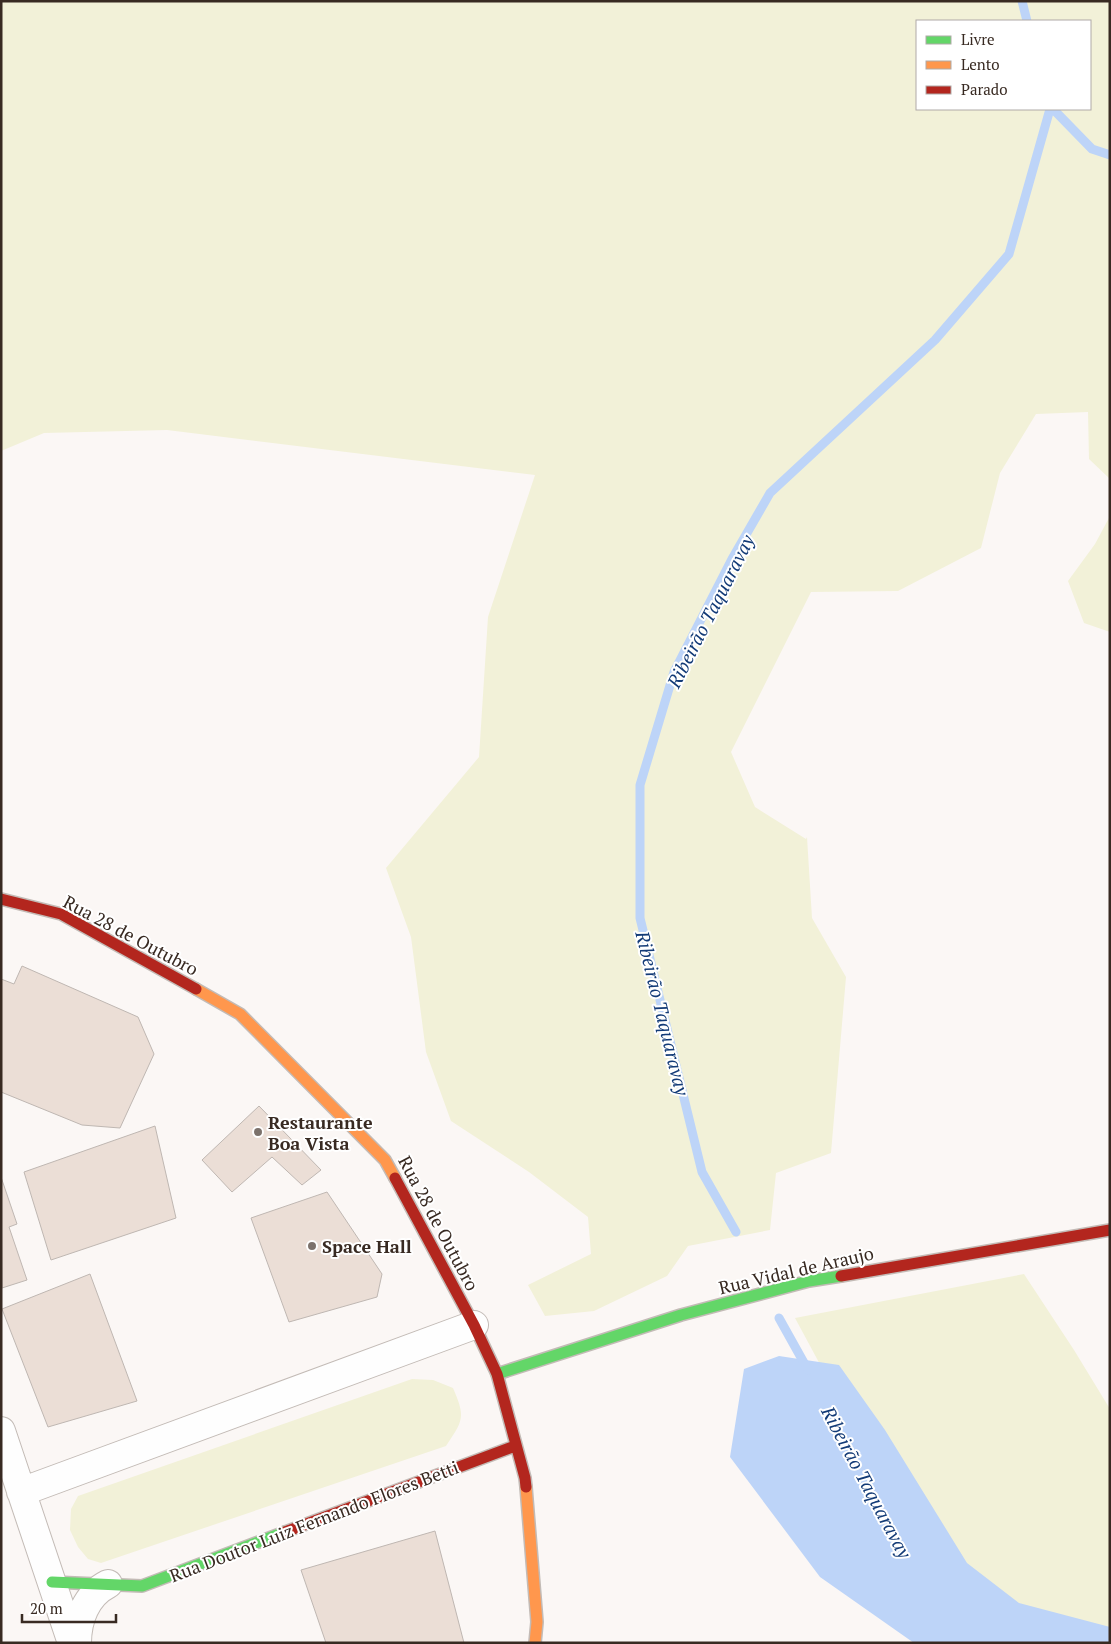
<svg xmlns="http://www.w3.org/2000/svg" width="1111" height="1644" viewBox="0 0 1111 1644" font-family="'PT Serif',serif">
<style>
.green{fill:#f2f1d8;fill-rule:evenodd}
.water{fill:#bdd4f8}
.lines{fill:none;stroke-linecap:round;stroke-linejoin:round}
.stream{stroke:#bdd4f8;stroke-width:9}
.building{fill:#ebded6;stroke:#bfb7b2}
.street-casing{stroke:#c3bbb6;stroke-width:30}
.fast-casing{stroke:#c3bbb6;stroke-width:14}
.slow-casing{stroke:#c3bbb6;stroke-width:14}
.jam-casing{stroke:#c3bbb6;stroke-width:14}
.street{stroke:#fefefe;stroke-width:28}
.fast{stroke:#63d668;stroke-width:11}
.slow{stroke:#ff974d;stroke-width:11}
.jam{stroke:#b3261e;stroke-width:11}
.poi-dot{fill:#7c726c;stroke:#fff;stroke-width:2}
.labels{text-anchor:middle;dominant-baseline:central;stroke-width:4;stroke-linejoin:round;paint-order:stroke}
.street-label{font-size:18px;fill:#382a22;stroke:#fff}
.poi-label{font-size:18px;font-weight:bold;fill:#382a22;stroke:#fff;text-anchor:start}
.water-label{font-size:19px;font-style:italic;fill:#133b77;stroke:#fff}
</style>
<rect width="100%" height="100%" fill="#fbf7f5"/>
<path class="green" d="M1 1H1110V479L1089 459 1088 412 1036 414 1000 473 981 548 898 591 811 592 731 752 755 807 806 839 807 837 812 918 846 977 831 1153 776 1173 770 1230 688 1246 667 1276 594 1311 545 1316 528 1285 591 1254 588 1217 529 1172 451 1121 426 1052 411 937 386 868 479 757 488 617 535 475 167 430 44 433 1 451ZM917 21H1090V109H917Z
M1110 516V632L1084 623 1068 581 1095 544Z
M1024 1274 1074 1350 1110 1409V1643L940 1587 795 1318Z
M412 1379 433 1380 453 1388C466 1418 463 1420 446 1446L101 1563 88 1559 78 1547 70 1530 71 1509 78 1496Z"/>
<path class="water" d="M779 1356 839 1365 885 1430 967 1563 1019 1603 1110 1627V1643H914L820 1577 730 1457 744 1369Z"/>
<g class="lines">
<path class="stream" d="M1022 1 1027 21
M1053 109 1092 149 1110 155
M736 1232 702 1172 640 918V785L674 672 732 559 770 493 935 340 1009 254 1050 109
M779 1318 808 1370"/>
</g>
<path class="building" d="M22 966 138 1017 154 1054 120 1128 82 1125 1 1092V979L14 984Z
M259 1106 321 1170 302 1185 272 1157 232 1192 202 1160Z
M155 1126 176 1218 51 1260 24 1172Z
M1 1177 17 1224 9 1227 27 1280 2 1288Z
M327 1192 382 1274 377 1297 289 1322 251 1218Z
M90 1274 137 1401 48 1427 2 1309Z
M435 1531 464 1643H326L301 1570Z"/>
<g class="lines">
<defs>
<path id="street" d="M1 1431 72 1643
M21 1492 474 1325
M77 1643C77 1620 86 1595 108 1584"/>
<path id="fast" d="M497 1374 681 1315 809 1281 841 1276
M52 1582 142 1586 285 1532"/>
<path id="slow" d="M196 989 240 1014 385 1160 395 1178
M526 1487 537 1622 535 1643"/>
<path id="jam" d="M1 899 61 914 196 989
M395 1178 474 1325 497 1374 525 1478 526 1487
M841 1276 1110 1230
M285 1532 515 1446"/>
</defs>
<use href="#street" class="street-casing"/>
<use href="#fast" class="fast-casing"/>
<use href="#slow" class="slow-casing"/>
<use href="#jam" class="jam-casing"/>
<use href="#street" class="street"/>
<use href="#fast" class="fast"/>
<use href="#slow" class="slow"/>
<use href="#jam" class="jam"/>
</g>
<g class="poi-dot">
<circle cx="258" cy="1132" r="5"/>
<circle cx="312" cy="1246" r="5"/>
</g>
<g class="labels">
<g class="street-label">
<text transform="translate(131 935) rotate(28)">Rua 28 de Outubro</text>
<text transform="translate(439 1223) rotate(62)">Rua 28 de Outubro</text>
<text transform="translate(796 1270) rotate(-13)">Rua Vidal de Araujo</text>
<text transform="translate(314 1521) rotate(-21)">Rua Doutor Luiz Fernando Flores Betti</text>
</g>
<g class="poi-label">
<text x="268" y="1122">Restaurante<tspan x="268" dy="21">Boa Vista</tspan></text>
<text x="322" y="1246">Space Hall</text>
</g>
<g class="water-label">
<text transform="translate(710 611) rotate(-63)">Ribeirão Taquaravay</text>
<text transform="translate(663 1013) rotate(76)">Ribeirão Taquaravay</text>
<text transform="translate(867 1482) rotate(62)">Ribeirão Taquaravay</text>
</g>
</g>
<rect width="1111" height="1644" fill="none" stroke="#382a22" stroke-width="5"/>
<rect x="916" y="20" width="175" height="90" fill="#ffffff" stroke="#afaaa7"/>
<rect x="926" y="36" width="25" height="8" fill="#63d668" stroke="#afaaa7"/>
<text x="961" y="45" font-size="15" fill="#382a22">Livre</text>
<rect x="926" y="61" width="25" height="8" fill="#ff974d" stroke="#afaaa7"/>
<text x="961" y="70" font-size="15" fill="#382a22">Lento</text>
<rect x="926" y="86" width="25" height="8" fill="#b3261e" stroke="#afaaa7"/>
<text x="961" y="95" font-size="15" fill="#382a22">Parado</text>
<path d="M22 1614v8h94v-8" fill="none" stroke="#382a22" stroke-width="2.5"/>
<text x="30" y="1614" font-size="15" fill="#382a22" stroke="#ffffff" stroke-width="4" paint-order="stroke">20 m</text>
</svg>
